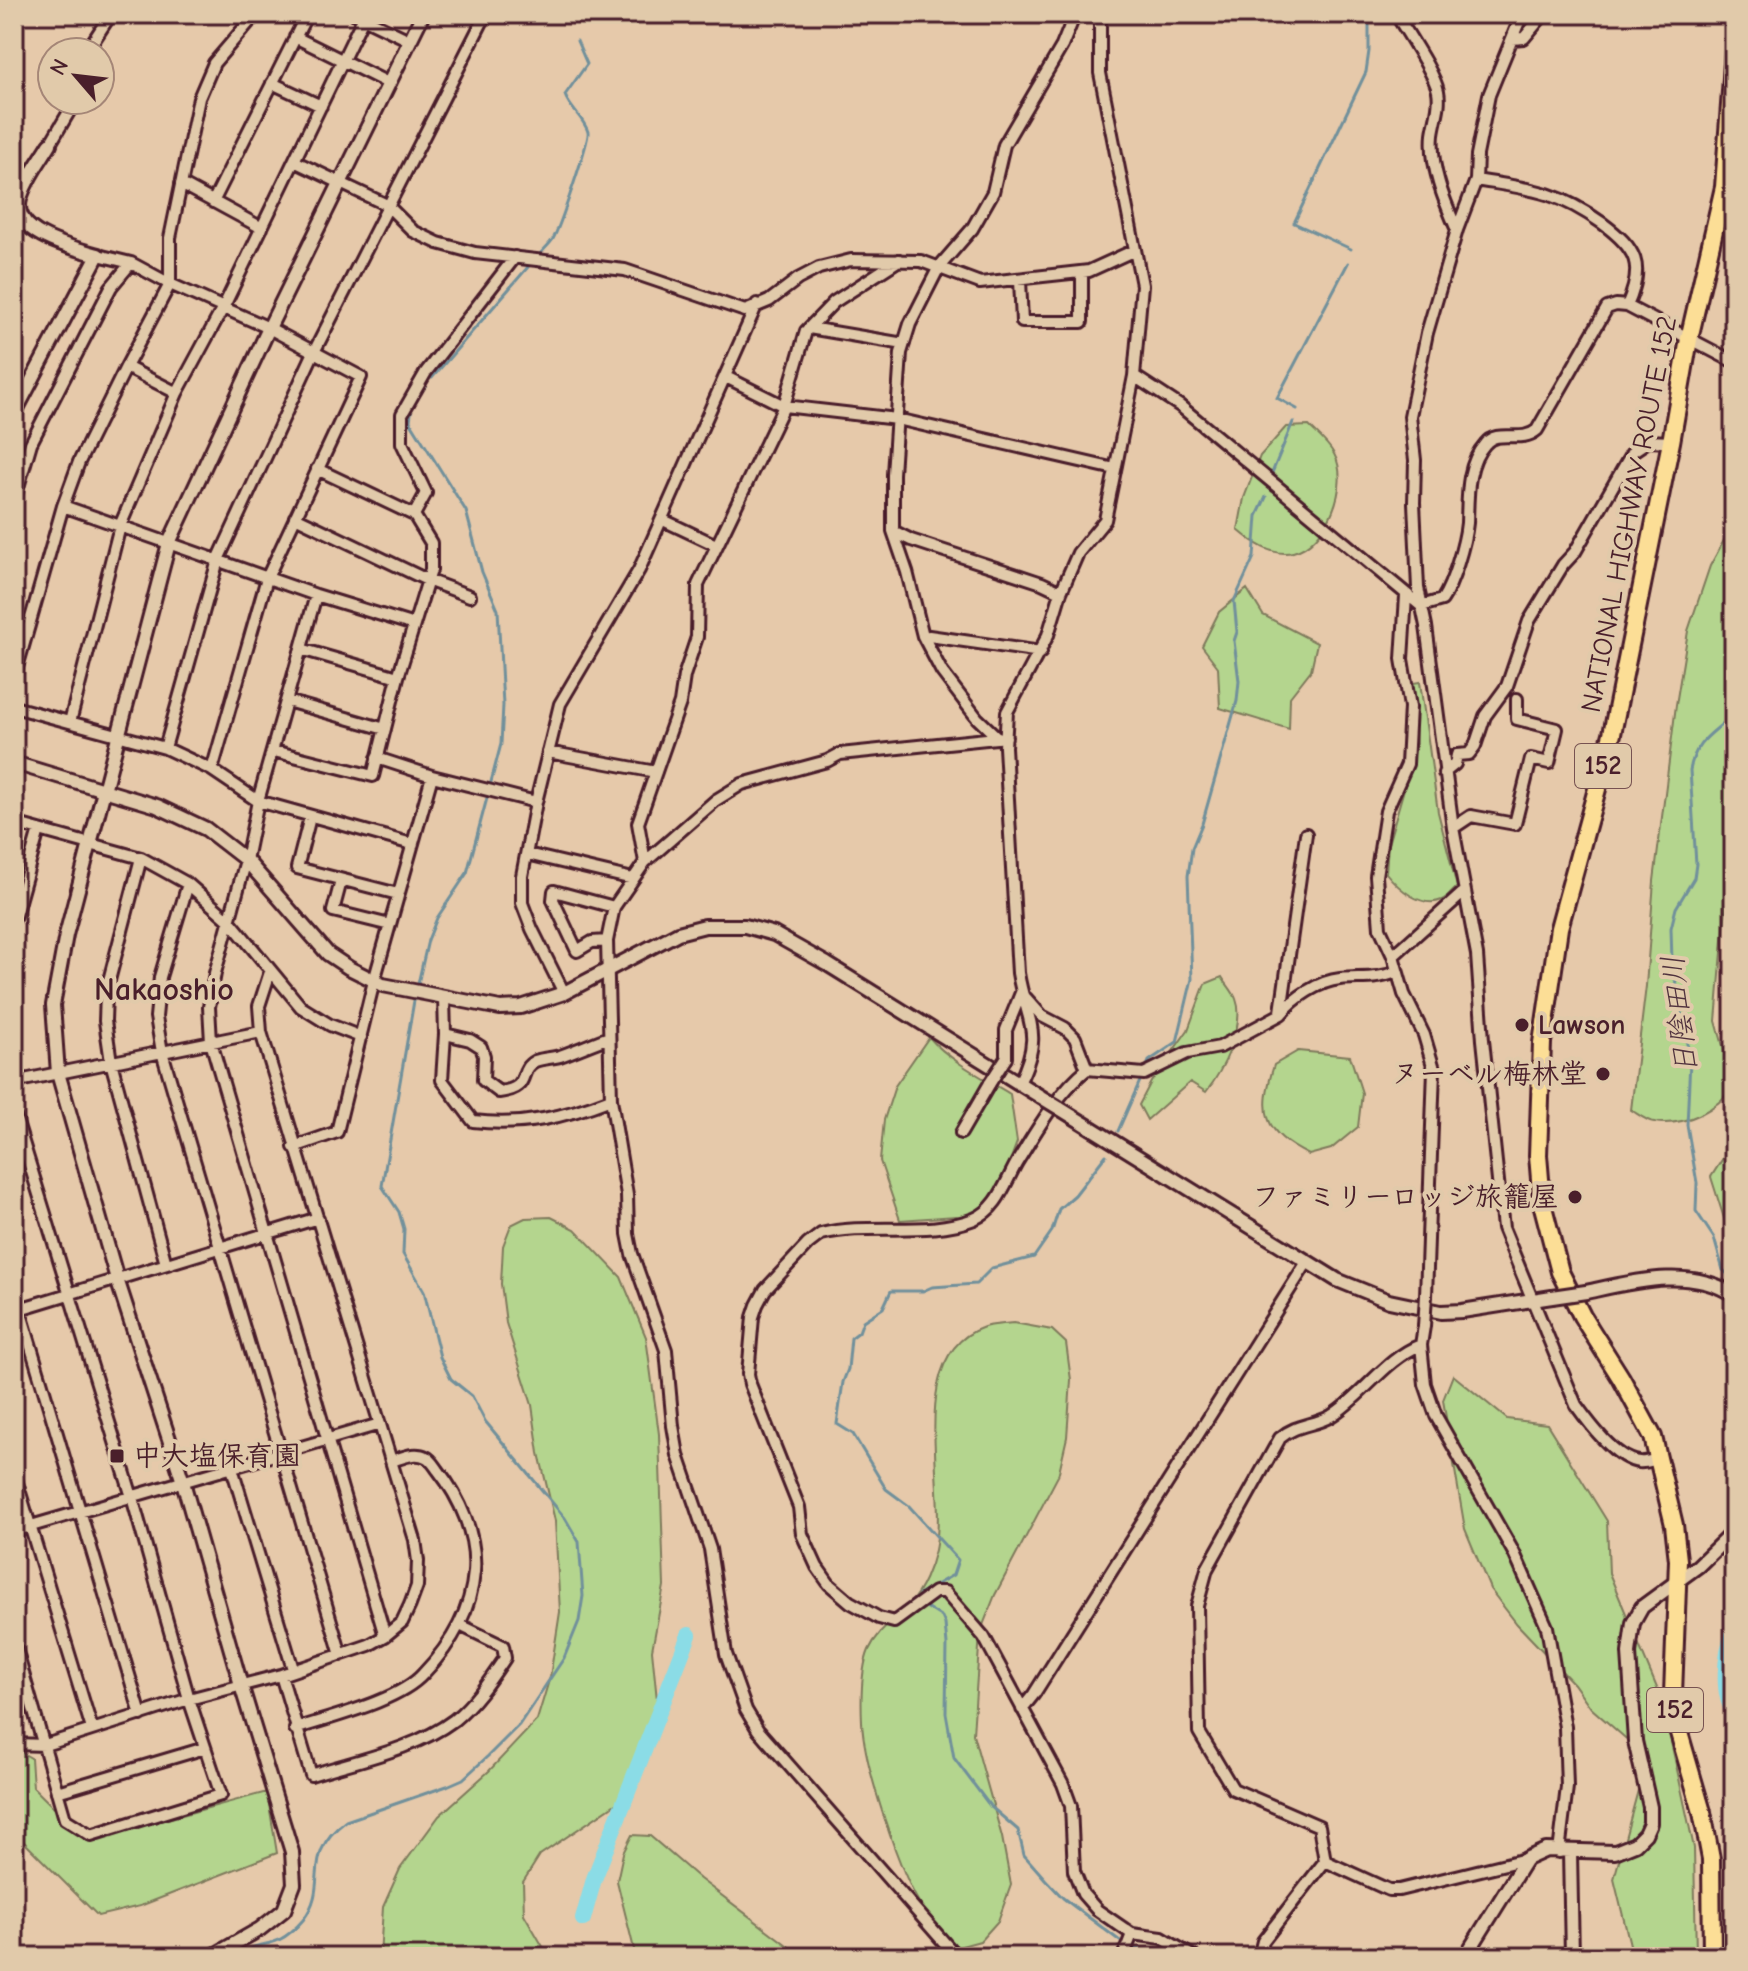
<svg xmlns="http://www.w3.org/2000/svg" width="1748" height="1971" viewBox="0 0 1748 1971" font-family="'Comic Neue','Klee One',sans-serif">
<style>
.green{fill:#b4d58e;stroke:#7f7a5c;stroke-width:2}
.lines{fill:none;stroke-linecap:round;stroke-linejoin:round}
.stream{stroke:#71909b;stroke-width:3}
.river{stroke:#8bdce6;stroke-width:16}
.minor-casing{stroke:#4a1f2b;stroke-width:16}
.tertiary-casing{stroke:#4a1f2b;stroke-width:18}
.trunk-casing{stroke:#4a1f2b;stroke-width:22}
.minor{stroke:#e1caaa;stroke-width:10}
.tertiary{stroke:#e1caaa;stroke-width:12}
.trunk{stroke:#fcde96;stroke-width:16}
.minor-bridge-casing{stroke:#4a1f2b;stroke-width:16;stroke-linecap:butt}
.tertiary-bridge-casing{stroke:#4a1f2b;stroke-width:18;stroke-linecap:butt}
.minor-bridge{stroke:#e1caaa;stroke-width:10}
.tertiary-bridge{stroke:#e1caaa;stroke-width:12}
.poi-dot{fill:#4a1f2b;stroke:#e1caaa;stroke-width:3}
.labels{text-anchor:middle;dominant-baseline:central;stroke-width:8;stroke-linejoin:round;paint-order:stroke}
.shield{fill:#e1caaa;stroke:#775251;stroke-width:2}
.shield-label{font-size:26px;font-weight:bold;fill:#4a1f2b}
.street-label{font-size:28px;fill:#4a1f2b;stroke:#e1caaa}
.poi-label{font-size:28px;font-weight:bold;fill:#4a1f2b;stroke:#e1caaa;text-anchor:start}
.water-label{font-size:30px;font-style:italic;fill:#50323e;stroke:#e1caaa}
.quarter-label{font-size:32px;font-weight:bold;fill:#4a1f2b;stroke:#e1caaa}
</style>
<rect width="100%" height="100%" fill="#e6c9aa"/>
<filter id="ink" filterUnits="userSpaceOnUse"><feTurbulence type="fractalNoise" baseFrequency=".0125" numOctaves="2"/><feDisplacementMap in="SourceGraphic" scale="16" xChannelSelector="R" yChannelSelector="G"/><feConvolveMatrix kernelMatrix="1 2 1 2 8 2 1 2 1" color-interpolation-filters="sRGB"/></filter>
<g filter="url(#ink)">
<path class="green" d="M1309 426C1317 434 1329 444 1334 454 1351 484 1327 544 1293 552 1272 557 1252 542 1238 530L1244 498 1260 456 1286 427Z
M1734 522V884L1726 906 1716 1021 1734 1085C1718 1110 1684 1127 1654 1122 1646 1121 1638 1114 1631 1110L1646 986 1654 881 1676 705 1688 631 1710 566Z
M1247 589 1263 615 1317 643 1311 670 1290 697 1289 729 1220 708 1218 667 1202 646 1219 612Z
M1420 682 1438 812 1457 887C1453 891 1447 898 1442 900 1421 909 1398 888 1386 873L1388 844 1416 748 1413 683Z
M1222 977C1226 984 1233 991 1236 999 1246 1025 1222 1072 1206 1092L1190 1082 1147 1120 1139 1105 1151 1082 1188 1030 1205 984Z
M929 1037C947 1059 985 1079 1010 1094L1017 1142 1004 1177 975 1222 956 1216 900 1220 880 1161 884 1120 895 1086Z
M1298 1051 1350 1056 1362 1093 1358 1127 1331 1149 1309 1155C1263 1132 1259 1113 1274 1065Z
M1734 1141V1250L1711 1177Z
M551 1217 575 1229 621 1277 646 1337 659 1434 664 1586 652 1650 659 1720 646 1763 630 1794 540 1855 523 1882 524 1914 549 1957H380L383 1907 400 1869 439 1816 489 1771 537 1720 550 1677 560 1612 555 1521 539 1453 532 1405 506 1323 501 1284 503 1246 511 1225 525 1218Z
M1014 1323 1052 1330 1066 1343 1071 1380 1067 1437 1058 1476 995 1595 980 1633 973 1734 1002 1837 1011 1885 998 1921 980 1941 958 1947C946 1937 934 1925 925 1912 900 1877 864 1765 862 1722 861 1701 861 1669 869 1650 878 1630 896 1620 909 1604 922 1591 931 1567 935 1550 949 1486 903 1355 984 1327 993 1324 1005 1324 1014 1323Z
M1453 1375 1507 1419 1547 1424 1607 1521 1609 1573 1662 1700 1694 1848 1696 1957H1633L1614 1879 1647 1757 1591 1708 1574 1684 1517 1624 1490 1589 1465 1529 1443 1400Z
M14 1748 31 1758 33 1787 87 1841 267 1792 277 1853 140 1906 98 1916 14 1832Z
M632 1835 650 1836 700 1879 787 1945 798 1957H636L617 1881 623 1853Z"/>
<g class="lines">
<path class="stream" d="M556 14 560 20
M1351 249 1294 223 1366 72 1369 51V14
M540 254C544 249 550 244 553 239 559 229 590 139 588 132 584 118 569 108 565 95L587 64 577 41
M432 378 528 267
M418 396 425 387
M412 406 410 421 466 511 482 572 498 610 503 705 501 744 491 782
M1297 409 1277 398 1348 263
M1272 473 1293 422
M1734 713C1714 734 1696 738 1690 770L1696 864 1694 878 1676 908 1671 928 1672 962 1690 1060 1687 1125 1697 1183 1696 1211 1714 1238 1723 1270 1734 1280
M417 988 428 940 437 918 467 873 487 798
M1147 1066 1149 1061 1177 1042 1192 979 1188 876 1192 848 1202 824 1237 701 1239 681 1234 641 1237 632 1234 601 1254 557 1257 516 1266 497
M1118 1131 1140 1081
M917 1598 920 1594 953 1575 958 1560 909 1506 886 1489 853 1434 837 1424 843 1382 848 1369 851 1338 859 1332 863 1321 883 1308 891 1291H923L932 1287 976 1284 992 1268 1034 1257 1052 1231 1059 1209 1075 1195 1106 1155
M926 1607 942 1617 945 1624 947 1645 946 1713 954 1758 990 1806 1018 1830 1024 1855 1045 1879 1063 1898 1120 1941
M1130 1948 1164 1954 1167 1957
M241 1957C255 1941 262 1948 279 1940 287 1936 297 1927 303 1920 331 1884 299 1856 346 1821L447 1786 463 1779 488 1756 519 1725 564 1658 579 1621 583 1596 579 1542 565 1518 485 1421 472 1396 451 1379 440 1357 424 1291 403 1254 404 1229 399 1212 382 1186 415 995"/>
<path class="river" d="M1734 1558V1559
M1734 1633C1725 1652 1721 1694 1734 1711
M583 1919 594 1879 689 1635"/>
<defs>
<path id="minor" d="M355 14 409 40
M1396 14C1407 33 1434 72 1438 91 1441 106 1435 119 1433 134 1430 167 1444 200 1457 230
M1522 14 1489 95 1477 155 1476 180 1457 230 1427 333 1410 416 1415 460 1414 503 1418 588 1426 626 1453 828 1477 955 1483 1040 1503 1228 1576 1405C1589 1423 1615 1459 1639 1462 1644 1463 1653 1460 1658 1459
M295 37 388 83
M1512 39 1524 38 1544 14
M90 52 92 43 111 14
M272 83 321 106
M50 144 76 100
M294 161 387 205 413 231 438 243 475 253 625 270 745 311 769 301 798 279 819 268 851 260 921 261 980 283 1089 271 1135 250
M1476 180C1530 189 1556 190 1602 223 1637 249 1645 265 1627 306
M181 184 262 228
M213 202 307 14
M98 255 131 263 170 284 269 328 361 377 267 578 212 770
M1020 280 1022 322H1082V272
M809 328 904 344
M126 367 170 284V238L199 98 214 63 256 14
M1134 376 1180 406 1421 606 1442 600C1453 584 1465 543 1467 523 1468 497 1466 465 1485 444 1498 428 1521 444 1537 430L1607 308 1616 305 1627 306 1734 362
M726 377 784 406 897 419 1115 469
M14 501 31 443 111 287 131 263
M63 506 316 595 414 625
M414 515 426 493 402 443V414L426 372 515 257
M295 517 427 580 470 596
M663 520 716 545
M893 531 911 540 1042 583 1061 592
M316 595 258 801 246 860 215 973 209 1007 211 1042 385 1636
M1406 596 1402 659 1410 707 1407 764 1386 811 1376 876 1380 928 1393 956 1404 994 1424 1035 1434 1069 1426 1296
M925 640 929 636 1041 652
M301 649 398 677
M14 678 63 506 79 462 126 367 177 393 224 306 365 14
M287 701 385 729
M14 707 165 748 212 770 258 801 412 844
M70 722 120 526 177 393
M998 738 977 718 942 672 923 636 907 572 893 531V474L901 353 910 324 939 267 972 229 993 192 1004 145 1062 46 1075 14
M165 748 218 560 314 352 486 14
M274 751 373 776 398 677 431 570V543L414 515 317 469
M548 752 656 772
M377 758 432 776 536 802
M1444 773 1455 764 1457 755 1469 754 1475 746 1485 716 1507 686 1529 621 1563 565 1575 552 1633 451 1648 441 1671 442
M310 817 297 868 398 894
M14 823 141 858 188 884 230 921 301 1007 330 1025 361 1037
M1453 828 1471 816 1515 824 1531 759 1549 763 1557 729 1517 719V699
M527 854 633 879
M141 858 106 992 105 1021 111 1062 166 1264
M645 862 638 823 680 703 684 676 697 637 698 585 784 406 806 331 834 302 899 260
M341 881 333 911 390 925
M188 884 160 977 156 1017 162 1052 341 1655
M14 919 39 830
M607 941 592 942 577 951 553 900 554 891 614 907
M1393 956 1464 892
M564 993 532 929 522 903V876L536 802 560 704 639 570 757 304
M444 998 445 1034 470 1040 481 1047 484 1056 483 1080 499 1092C533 1088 516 1071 535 1061 543 1058 553 1058 560 1056 577 1050 593 1043 609 1037
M1026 998 1042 1016 1065 1028 1075 1038 1087 1069
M1281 1012 1306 834
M445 1034 442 1080 473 1121C523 1127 565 1117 611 1099
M1006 1058V1030L1021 993
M14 1082 261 1032
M1019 1083C1045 1031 1026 1022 1018 973L1005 747 1007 712 1048 635 1061 592 1078 553 1105 520 1134 376 1142 285 1100 73V14
M14 1113 132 1497 189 1699 221 1795 91 1835 65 1819 14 1642
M961 1133 990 1083
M294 1147 337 1132 374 981 432 776
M14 1290 141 1715
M16 1310 318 1218
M1424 1326 1421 1345 1425 1384 1436 1416 1514 1553 1547 1627 1565 1727 1567 1787 1559 1852
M232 1468 293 1669
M14 1473 92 1729
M14 1531 380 1424
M281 1675 311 1775C358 1760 414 1750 454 1720 475 1703 490 1680 505 1658L503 1646 460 1625
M1022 1709 1034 1694 1307 1262
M295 1729C331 1717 399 1701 423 1674 450 1646 471 1611 474 1572 477 1536 460 1498 438 1470 435 1466 431 1459 426 1457 415 1451 402 1458 391 1461
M14 1744 45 1745 189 1699 281 1675 369 1645 385 1636 402 1622 410 1605 417 1586 418 1561 415 1540 261 1032 259 1006 270 972
M57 1792 205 1748
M1325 1861 1319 1826 1233 1789 1199 1732 1197 1606 1207 1569 1280 1438C1296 1424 1314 1426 1331 1416 1363 1396 1386 1358 1421 1345
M957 1957 758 1730 746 1710 726 1654 710 1549 678 1455 673 1426 666 1350 632 1254 628 1234 627 1195 611 1099 607 941 614 907 645 862 716 800 742 784 827 761 840 754 1006 737
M1123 1957 1132 1934
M1194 1957 1162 1938 1132 1934 1097 1910 1083 1894 1074 1871 1071 1806 1063 1784 984 1637 945 1592H935L894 1622 879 1618 850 1602 829 1584 817 1567 802 1534 799 1507 750 1384 748 1374 753 1317 757 1305 765 1290 808 1244 821 1234C869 1222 928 1237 974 1219 998 1209 1005 1183 1017 1162 1037 1130 1058 1092 1087 1069L1144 1074 1187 1053 1220 1047 1281 1014C1294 998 1319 981 1340 979 1359 977 1378 980 1396 972
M1259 1957 1263 1941 1325 1861 1389 1890H1399L1526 1859"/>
<path id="tertiary" d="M14 414 98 255C74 248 10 234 20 199 25 180 40 161 50 144
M14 763 157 806 206 829 246 860 328 954 349 968 383 985 500 1008 521 1007 564 993 678 933 705 926H745L774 934 827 964 1041 1097
M1059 1108 1337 1280 1389 1301 1441 1312 1462 1311 1552 1297
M1586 1292C1632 1282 1691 1266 1734 1295
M1570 1852 1572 1957
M211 1957 260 1929 284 1910 294 1884 292 1852 241 1685 183 1482 117 1279 58 1073 53 1005 66 935 169 543 269 328 423 14
M1465 1957 1526 1859 1546 1850 1615 1852 1635 1844 1645 1834 1650 1823V1807L1635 1741 1629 1653 1633 1623 1642 1607 1698 1566 1734 1531"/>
<path id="trunk" d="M1712 1957 1711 1859 1702 1812 1675 1719 1673 1694 1678 1560 1674 1525 1653 1437 1621 1378 1582 1316 1560 1272 1542 1203 1538 1155 1542 1043 1559 928 1612 734 1671 442 1689 339 1724 187 1734 50"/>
</defs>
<use href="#minor" class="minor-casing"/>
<use href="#tertiary" class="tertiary-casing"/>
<use href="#trunk" class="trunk-casing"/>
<use href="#minor" class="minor"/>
<use href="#tertiary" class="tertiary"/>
<use href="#trunk" class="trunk"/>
<defs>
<path id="minor-bridge" d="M990 1083 1006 1058
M1424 1326 1426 1296"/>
<path id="tertiary-bridge" d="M1041 1097 1059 1108
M1552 1297 1586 1292"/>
</defs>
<use href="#minor-bridge" class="minor-bridge-casing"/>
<use href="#tertiary-bridge" class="tertiary-bridge-casing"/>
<use href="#minor-bridge" class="minor-bridge"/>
<use href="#tertiary-bridge" class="tertiary-bridge"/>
</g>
</g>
<g class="poi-dot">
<circle cx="1522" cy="1025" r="8"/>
<circle cx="1603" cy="1074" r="8"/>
<circle cx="1575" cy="1197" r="8"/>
<rect x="109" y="1448" width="16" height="16" rx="4"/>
</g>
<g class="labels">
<g class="shield">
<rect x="1575" y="744" width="56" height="44" rx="6"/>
<rect x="1647" y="1688" width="56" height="44" rx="6"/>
</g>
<g class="shield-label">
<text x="1603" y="766">152</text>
<text x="1675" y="1710">152</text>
</g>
<g class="street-label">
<text transform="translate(1629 514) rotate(-79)">NATIONAL HIGHWAY ROUTE 152</text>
</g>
<g class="poi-label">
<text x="1538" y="1025">Lawson</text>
<text x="1587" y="1074" text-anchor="end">ヌーベル梅林堂</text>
<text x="1559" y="1197" text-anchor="end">ファミリーロッジ旅籠屋</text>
<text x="133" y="1456">中大塩保育園</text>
</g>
<g class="water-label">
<text transform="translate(1680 1015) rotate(-97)">日陰田川</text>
</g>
<g class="quarter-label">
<text x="164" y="989">Nakaoshio</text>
</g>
</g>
<rect width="1748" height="1971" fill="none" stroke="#e1caaa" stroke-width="48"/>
<rect x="24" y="24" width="1700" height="1923" fill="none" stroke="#4a1f2b" stroke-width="3" filter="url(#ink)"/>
<g transform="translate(76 76) rotate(298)"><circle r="38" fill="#e1caaa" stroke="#a58677" stroke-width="2"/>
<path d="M0-6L14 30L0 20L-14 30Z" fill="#4a1f2b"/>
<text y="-12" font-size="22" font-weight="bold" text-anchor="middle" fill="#4a1f2b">N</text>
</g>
</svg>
